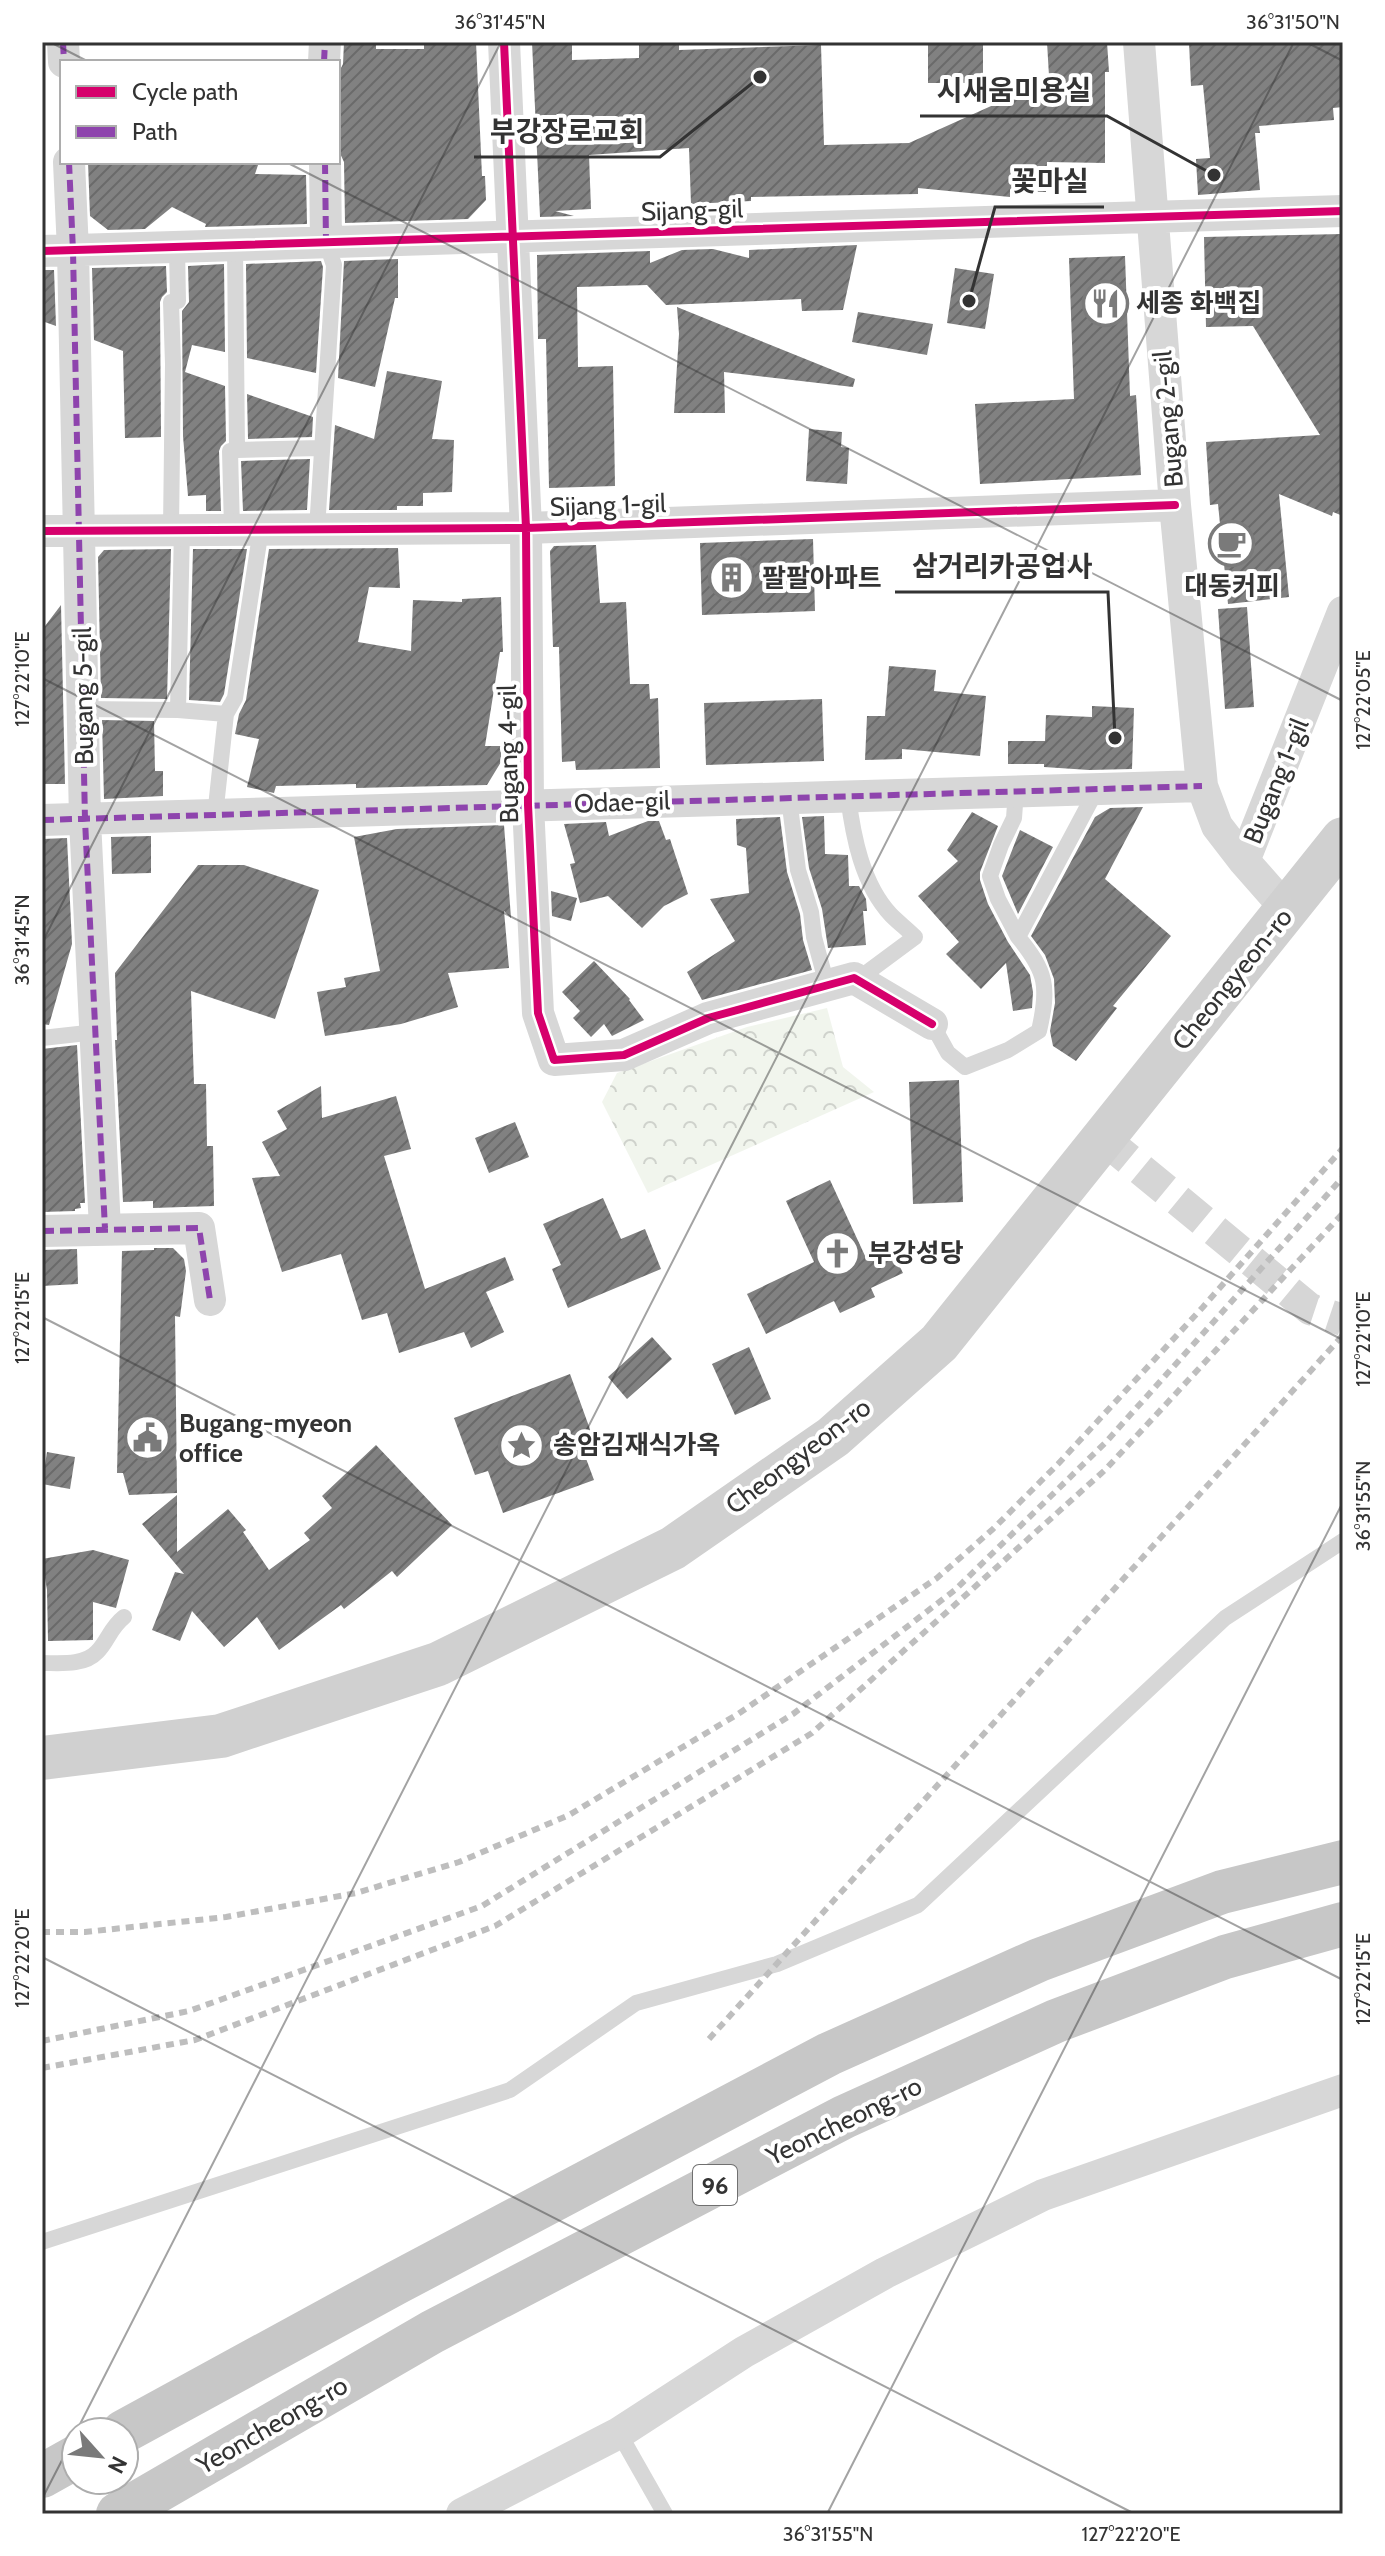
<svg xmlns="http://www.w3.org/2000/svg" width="1385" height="2556" viewBox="0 0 1385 2556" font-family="Cabin,'Noto Sans KR',sans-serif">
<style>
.park{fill:url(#park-crowns)}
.building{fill:url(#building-hatch)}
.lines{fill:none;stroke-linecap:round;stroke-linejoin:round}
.minor-tunnel{stroke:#d6d6d6;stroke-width:32;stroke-dasharray:32 16;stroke-linecap:butt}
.service{stroke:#d7d7d7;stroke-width:16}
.minor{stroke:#d7d7d7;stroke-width:32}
.secondary{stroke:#d0d0d0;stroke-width:44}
.trunk{stroke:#c7c7c7;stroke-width:44}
.rail{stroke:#bebebe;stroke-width:6;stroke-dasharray:8 6;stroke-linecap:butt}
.quiet{stroke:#8e44ad;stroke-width:6;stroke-dasharray:12 6;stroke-linecap:butt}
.cycleway-casing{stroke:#fff;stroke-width:13}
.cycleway{stroke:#d6006c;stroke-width:8}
.ticks{fill:none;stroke:#333;stroke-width:2;stroke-opacity:0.45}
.labels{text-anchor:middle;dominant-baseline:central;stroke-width:8;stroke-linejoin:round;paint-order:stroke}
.shield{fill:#fff;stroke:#707070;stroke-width:2}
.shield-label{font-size:24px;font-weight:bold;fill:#333}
.street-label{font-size:26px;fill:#333;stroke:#fff}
.poi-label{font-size:26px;font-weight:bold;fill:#333;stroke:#fff;text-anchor:start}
.leader{fill:none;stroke:#333;stroke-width:3}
.callout-dot{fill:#333;stroke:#fff;stroke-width:3}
.callout-label{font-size:28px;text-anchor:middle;font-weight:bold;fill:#333;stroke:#fff;stroke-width:8;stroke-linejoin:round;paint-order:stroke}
.neatline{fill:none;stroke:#333;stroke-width:3}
.ticks-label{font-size:20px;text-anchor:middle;fill:#333}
</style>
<defs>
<pattern id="park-crowns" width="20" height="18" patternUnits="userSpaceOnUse" patternTransform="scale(2)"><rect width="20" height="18" fill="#f1f5ed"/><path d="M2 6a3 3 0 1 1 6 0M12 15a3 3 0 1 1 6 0" fill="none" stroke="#cfd2cc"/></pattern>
<pattern id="building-hatch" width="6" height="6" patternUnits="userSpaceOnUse" patternTransform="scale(2)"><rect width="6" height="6" fill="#818181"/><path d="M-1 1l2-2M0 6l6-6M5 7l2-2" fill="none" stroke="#6a6a6a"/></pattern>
</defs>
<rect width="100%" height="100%" fill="#fff"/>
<path class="park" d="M827 1008 843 1067 874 1092 648 1193 602 1102 617 1073 747 1027Z"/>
<path class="building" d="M344 42H376V49H424V42H476L482 176H485L486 200 468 219 345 223 344 162 338 149V74L343 64Z
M532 42H572V60L639 58V42L679 43V50L821 45 824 145 909 143 1000 102 1027 94 1050 93 1047 42H1107L1109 72H1105V163L1047 162 1046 192 1010 191V197L918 188V194L751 197V201L691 204 689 148 589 155 591 209 555 211 574 216 540 217Z
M928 42H983V83H928Z
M1189 42H1343V107L1333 108 1334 120 1259 126 1260 133H1255L1260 190 1198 195 1196 159 1210 158 1203 85 1191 86Z
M88 162H259L255 174 306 175 307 224 205 227 206 224 172 207 145 229 108 230 90 216Z
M1343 234V516L1333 512 1332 516 1279 494 1289 597 1228 604 1218 504 1210 505 1206 442 1320 435 1253 326 1206 327 1204 237Z
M857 245 843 310 802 311 801 299 666 305 647 285 577 287 578 367 613 366 615 486 549 488 546 339H538L537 255 650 251V263L682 250 713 249 749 258V250Z
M1125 256 1130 396 1136 395 1141 475 980 484 975 404 1074 399 1069 258Z
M398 259V298H395L375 387 338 378 344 261Z
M321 261 323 267 316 373 247 358 246 264Z
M224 264 225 352 192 345 185 372 225 386 226 441 221 446 219 451 221 511H206V495L188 496 183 436 182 311 189 302 188 266Z
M166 266 167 292 162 297 160 302 161 437 125 438 123 351 94 340 92 268Z
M955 268 994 274 985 329 947 323Z
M42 270H54L56 326 42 321Z
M677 307 855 379 853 387 724 372 725 413H674L679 334Z
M858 312 933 324 927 355 852 342Z
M387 371 442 381 432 439 454 440 452 492 423 493V506H397V510H329L335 425 374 439Z
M247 394 313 417 312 437 248 439Z
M809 429 842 432 841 447 849 448 847 484 806 481Z
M310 459 307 510 243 511 241 461Z
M813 539 815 611 702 615 700 543Z
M596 545 600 603 626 602 630 684H649L650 699 658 698 660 768 576 770 575 761 562 762 559 647H553L550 551 554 546Z
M398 548 400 588 369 587 358 642 411 651 413 600 462 602V599L501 597 503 652H500L485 746H501V762L487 785 356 788V784L276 786 274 793 247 787 259 739 235 734 239 714 246 700 269 549Z
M171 549 167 699 101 698 98 557 104 550Z
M193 549H247L224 694 220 702 189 700Z
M61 605 65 784H42V630Z
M1247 607 1254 707 1225 709 1218 609Z
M889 666 936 670 934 691 986 696 980 756 902 749V759L865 760 867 716H885Z
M822 699 824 761 706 765 704 703Z
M1092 706 1134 708 1132 769 1089 770 1044 767V764H1008V741H1045L1046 715 1092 717Z
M102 720 154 721 155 771H163V796L104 799Z
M1143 807 1105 879 1171 936 1113 1006 1117 1008 1076 1061 1053 1046 1050 1031 1055 1003 1054 979 1045 955 1031 936 1095 817 1110 808Z
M972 812 998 826 980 872V880L988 904 1008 942 1030 975 1033 992 1032 1008 1013 1011 1006 963 981 989 946 954 959 942 918 896 958 861 947 850Z
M824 816 825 854 848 855 849 886H859L866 899 867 911H863L866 945 828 948 822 909 809 868 802 817Z
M780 817 787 872 800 914 803 940 812 970 702 1000 687 972 735 941 710 899 749 893 746 848 737 845 736 819Z
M648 821H659L666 840 670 839 688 894 664 906 642 928 608 896 580 903 570 864 575 863 564 824 606 822 609 836Z
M504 825 511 918 504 911 509 968 448 973 458 1007 401 1024 325 1036 317 992 346 987 344 978 380 971 354 837 397 829Z
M1020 830 1053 847 1018 914 1002 876Z
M151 836V873L112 874 111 837Z
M67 838 72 944 49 1025 42 1024V839Z
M198 865H244L319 890 275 1019 191 991 194 1084H206L207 1146H213L214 1206 153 1208V1201L123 1202 115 1040H117L115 973Z
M551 891 577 898 571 921 552 916Z
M594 961 630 999 629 1000 644 1020 612 1036 604 1024 591 1037 573 1018 580 1011 562 992Z
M77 1045 85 1203H80L81 1208 75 1209V1211L42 1212V1049Z
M959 1080 963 1202 913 1204 909 1082Z
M321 1086 322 1118 396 1096 411 1149 384 1156 425 1289 505 1257 514 1280 486 1292 504 1332 471 1348 464 1332 399 1353 387 1313 362 1320 341 1254 282 1272 252 1178 280 1176 262 1142 287 1129 277 1111Z
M515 1122 529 1157 489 1173 475 1138Z
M830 1180 866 1258 890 1247 903 1273 871 1288 875 1297 840 1313 834 1301 766 1334 747 1294 814 1262 786 1201Z
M603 1198 621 1239 645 1229 661 1269 568 1308 552 1269 561 1265 543 1224Z
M154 1248H173L184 1259 186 1271 180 1317 175 1316 177 1493 129 1495 123 1473H117L122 1251 154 1250Z
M77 1249 78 1284 42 1286V1250Z
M652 1337 672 1359 627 1399 608 1377Z
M749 1347 771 1399 735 1415 712 1364Z
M570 1374 591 1432 578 1437 594 1480 503 1513 488 1471 475 1475 454 1418Z
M376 1445 452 1525 397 1577 392 1571 344 1609 341 1605 279 1650 257 1617 224 1647 192 1611 180 1641 152 1630 175 1572 184 1574 142 1524 177 1495V1552L228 1509 246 1530 243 1532 269 1570 310 1540 304 1533 332 1508 322 1496Z
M47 1452 75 1457 70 1489 42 1484Z
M93 1550 129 1560 116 1608 93 1602V1640L48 1641 47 1590 42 1559Z"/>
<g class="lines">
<path class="minor-tunnel" d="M1104 1139 1310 1309 1343 1320"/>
<path class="service" d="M237 450 321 448
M171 529 173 364 171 302 178 301 177 247
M232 529 230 451 237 450 235 245
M317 529 334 265 326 242
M83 709 178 710 182 529
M178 710 226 714 235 698 261 529
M1016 791 1014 818 1001 845 990 876 998 899 1018 937 1097 789
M848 796C853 836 862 884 891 915 899 923 907 929 915 937L857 980
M789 798 798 870 811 912 814 937 827 985
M215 816 226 714
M932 1024 948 1053 965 1067 1008 1050 1039 1031C1049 987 1047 972 1018 937
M42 1038 96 1032
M42 1663C59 1663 84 1666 97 1652 108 1641 110 1628 124 1617
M42 2242 510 2090 636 2003 777 1964 918 1905 1225 1618 1343 1541
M619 2433 665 2514"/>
<path class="minor" d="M63 42 64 62
M504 42 526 528 528 805 538 1013 554 1060 624 1055 708 1018 854 978 932 1024
M1139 42 1175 505 1202 786 1217 826 1244 861 1288 911
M324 62 325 42
M69 162 73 251 85 820 105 1229
M325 162 326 242
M42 251 1343 211
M42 531 526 528 1175 505
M42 820 1202 786
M1244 861 1343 612
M42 1231 199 1228 210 1300
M462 2514 619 2433 744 2352 885 2273 1043 2195 1343 2090"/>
<path class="secondary" d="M42 1758 221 1736 438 1664 673 1548 833 1437 939 1343 1343 839"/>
<path class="trunk" d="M123 2432 396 2283 829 2054 1039 1960 1222 1892 1343 1862
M42 2476 76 2457
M118 2514 432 2332 844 2117 1056 2021 1225 1957 1343 1924"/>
<path class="rail" d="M42 1932H85L226 1917 356 1893 459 1862 569 1815 738 1714 937 1578 993 1529 1058 1464 1203 1307 1343 1148
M709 2039 1343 1335
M42 2041 189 2011 482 1906 793 1714 955 1590 1106 1442 1343 1177
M42 2068 195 2040 495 1926 812 1733 1105 1470 1343 1213"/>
<path class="quiet" d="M63 42 64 62
M324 62 325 42
M69 162 73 251 85 820 105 1229
M325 162 326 242
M42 820 1202 786
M42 1231 199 1228 210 1300"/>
<defs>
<path id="cycleway" d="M504 42 526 528 528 805 538 1013 554 1060 624 1055 708 1018 854 978 932 1024
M42 251 1343 211
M42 531 526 528 1175 505"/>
</defs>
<use href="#cycleway" class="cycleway-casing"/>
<use href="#cycleway" class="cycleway"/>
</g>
<path class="ticks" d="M50 42 89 62M1306 42 1343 61M286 162 1343 701M42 678 1343 1340M42 943 501 42M42 1317 1343 1980M42 1957 1135 2514M76 2432 1294 42M42 2499 76 2433M827 2514 1343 1502"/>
<defs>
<symbol id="restaurant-ring" viewBox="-11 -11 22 22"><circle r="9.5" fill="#fff" stroke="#7a7a7a" stroke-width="1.5"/><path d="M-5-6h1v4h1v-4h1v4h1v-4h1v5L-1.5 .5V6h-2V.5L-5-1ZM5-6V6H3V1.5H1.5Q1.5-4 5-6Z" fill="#7a7a7a"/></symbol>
<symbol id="cafe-ring" viewBox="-11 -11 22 22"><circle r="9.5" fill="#fff" stroke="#7a7a7a" stroke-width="1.5"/><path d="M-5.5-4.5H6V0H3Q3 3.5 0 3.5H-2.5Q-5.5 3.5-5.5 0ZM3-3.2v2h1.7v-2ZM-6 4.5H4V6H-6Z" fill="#7a7a7a"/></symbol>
<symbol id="building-ring" viewBox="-11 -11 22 22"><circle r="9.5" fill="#fff" stroke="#7a7a7a" stroke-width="1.5"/><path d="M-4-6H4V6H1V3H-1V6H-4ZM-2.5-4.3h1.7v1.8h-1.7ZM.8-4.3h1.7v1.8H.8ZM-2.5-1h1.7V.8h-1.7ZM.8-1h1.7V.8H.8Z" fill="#7a7a7a"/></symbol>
<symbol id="church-ring" viewBox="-11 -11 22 22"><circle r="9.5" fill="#fff" stroke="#7a7a7a" stroke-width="1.5"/><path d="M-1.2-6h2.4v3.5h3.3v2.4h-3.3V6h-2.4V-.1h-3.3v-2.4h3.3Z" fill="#7a7a7a"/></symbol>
<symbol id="civic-ring" viewBox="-11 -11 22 22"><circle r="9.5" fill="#fff" stroke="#7a7a7a" stroke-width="1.5"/><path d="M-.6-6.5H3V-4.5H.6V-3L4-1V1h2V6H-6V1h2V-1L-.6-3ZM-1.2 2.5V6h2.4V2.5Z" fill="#7a7a7a"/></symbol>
<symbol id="sight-ring" viewBox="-11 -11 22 22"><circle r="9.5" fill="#fff" stroke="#7a7a7a" stroke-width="1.5"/><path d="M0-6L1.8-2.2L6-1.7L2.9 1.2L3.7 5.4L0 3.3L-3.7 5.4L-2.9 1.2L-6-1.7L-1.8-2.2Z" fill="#7a7a7a"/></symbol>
</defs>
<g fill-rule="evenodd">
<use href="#restaurant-ring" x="1080" y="278" width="51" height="51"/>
<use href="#cafe-ring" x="1206" y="518" width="51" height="51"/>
<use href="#building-ring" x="706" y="552" width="51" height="51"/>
<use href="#church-ring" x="812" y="1228" width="51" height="51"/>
<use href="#civic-ring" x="122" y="1412" width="51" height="51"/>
<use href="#sight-ring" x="496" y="1420" width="51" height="51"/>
</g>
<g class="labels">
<rect class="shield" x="693" y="2165" width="44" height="40" rx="6"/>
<g class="shield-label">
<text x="715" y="2185">96</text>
</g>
<g class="street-label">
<text transform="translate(692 210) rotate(-2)">Sijang-gil</text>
<text transform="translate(1168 419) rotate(-95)">Bugang 2-gil</text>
<text transform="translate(608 505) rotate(-2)">Sijang 1-gil</text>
<text transform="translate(83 696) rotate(-91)">Bugang 5-gil</text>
<text transform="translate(508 754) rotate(-91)">Bugang 4-gil</text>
<text transform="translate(1276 781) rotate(-68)">Bugang 1-gil</text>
<text transform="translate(622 802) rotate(-2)">Odae-gil</text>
<text transform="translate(1232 979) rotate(-51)">Cheongyeon-ro</text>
<text transform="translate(798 1456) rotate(-37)">Cheongyeon-ro</text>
<text transform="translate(844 2121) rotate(-26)">Yeoncheong-ro</text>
<text transform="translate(272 2425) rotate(-30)">Yeoncheong-ro</text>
</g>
<g class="poi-label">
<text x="1136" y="303">세종 화백집</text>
<text x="762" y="578">팔팔아파트</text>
<text x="1232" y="586" text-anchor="middle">대동커피</text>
<text x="868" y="1253">부강성당</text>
<text x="179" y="1423">Bugang-myeon<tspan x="179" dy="30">office</tspan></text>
<text x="553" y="1445">송암김재식가옥</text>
</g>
</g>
<path class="leader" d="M1214 175L1107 116H920M760 77L660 157H474M969 301L995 207H1104M1115 738L1108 592H895"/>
<g class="callout-dot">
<circle cx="1214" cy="175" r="8"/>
<circle cx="760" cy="77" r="8"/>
<circle cx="969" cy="301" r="8"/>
<circle cx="1115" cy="738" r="8"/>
</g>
<g class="callout-label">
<text x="1014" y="100">시새움미용실</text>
<text x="567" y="141">부강장로교회</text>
<text x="1050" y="191">꽃마실</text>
<text x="1002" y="576">삼거리카공업사</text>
</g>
<rect width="1385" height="2556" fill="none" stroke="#ffffff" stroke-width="88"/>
<rect x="60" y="60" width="280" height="104" fill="#ffffff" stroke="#adadad" stroke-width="2"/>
<rect x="76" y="86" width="40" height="12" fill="#d6006c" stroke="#adadad" stroke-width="2"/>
<text x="132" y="100" font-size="24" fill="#333333">Cycle path</text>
<rect x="76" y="126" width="40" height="12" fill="#8e44ad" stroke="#adadad" stroke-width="2"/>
<text x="132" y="140" font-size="24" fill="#333333">Path</text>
<g transform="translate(100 2456) rotate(117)"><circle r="38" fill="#ffffff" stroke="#adadad" stroke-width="2"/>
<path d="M0-6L14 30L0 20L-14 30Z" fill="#7a7a7a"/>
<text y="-12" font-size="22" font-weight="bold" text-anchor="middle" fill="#333333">N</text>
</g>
<rect x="44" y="44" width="1297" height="2468" class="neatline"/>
<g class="ticks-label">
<text x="500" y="29">36°31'45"N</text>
<text x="1293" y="29">36°31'50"N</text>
<text transform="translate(22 679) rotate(-90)" y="7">127°22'10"E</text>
<text transform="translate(1363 700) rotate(-90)" y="7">127°22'05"E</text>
<text transform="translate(22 940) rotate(-90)" y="7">36°31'45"N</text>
<text transform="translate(22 1318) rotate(-90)" y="7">127°22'15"E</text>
<text transform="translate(1363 1339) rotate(-90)" y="7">127°22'10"E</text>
<text transform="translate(1363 1506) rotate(-90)" y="7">36°31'55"N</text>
<text transform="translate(22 1958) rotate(-90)" y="7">127°22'20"E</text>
<text transform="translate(1363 1979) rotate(-90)" y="7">127°22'15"E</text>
<text x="828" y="2541">36°31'55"N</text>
<text x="1131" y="2541">127°22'20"E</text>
</g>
</svg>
